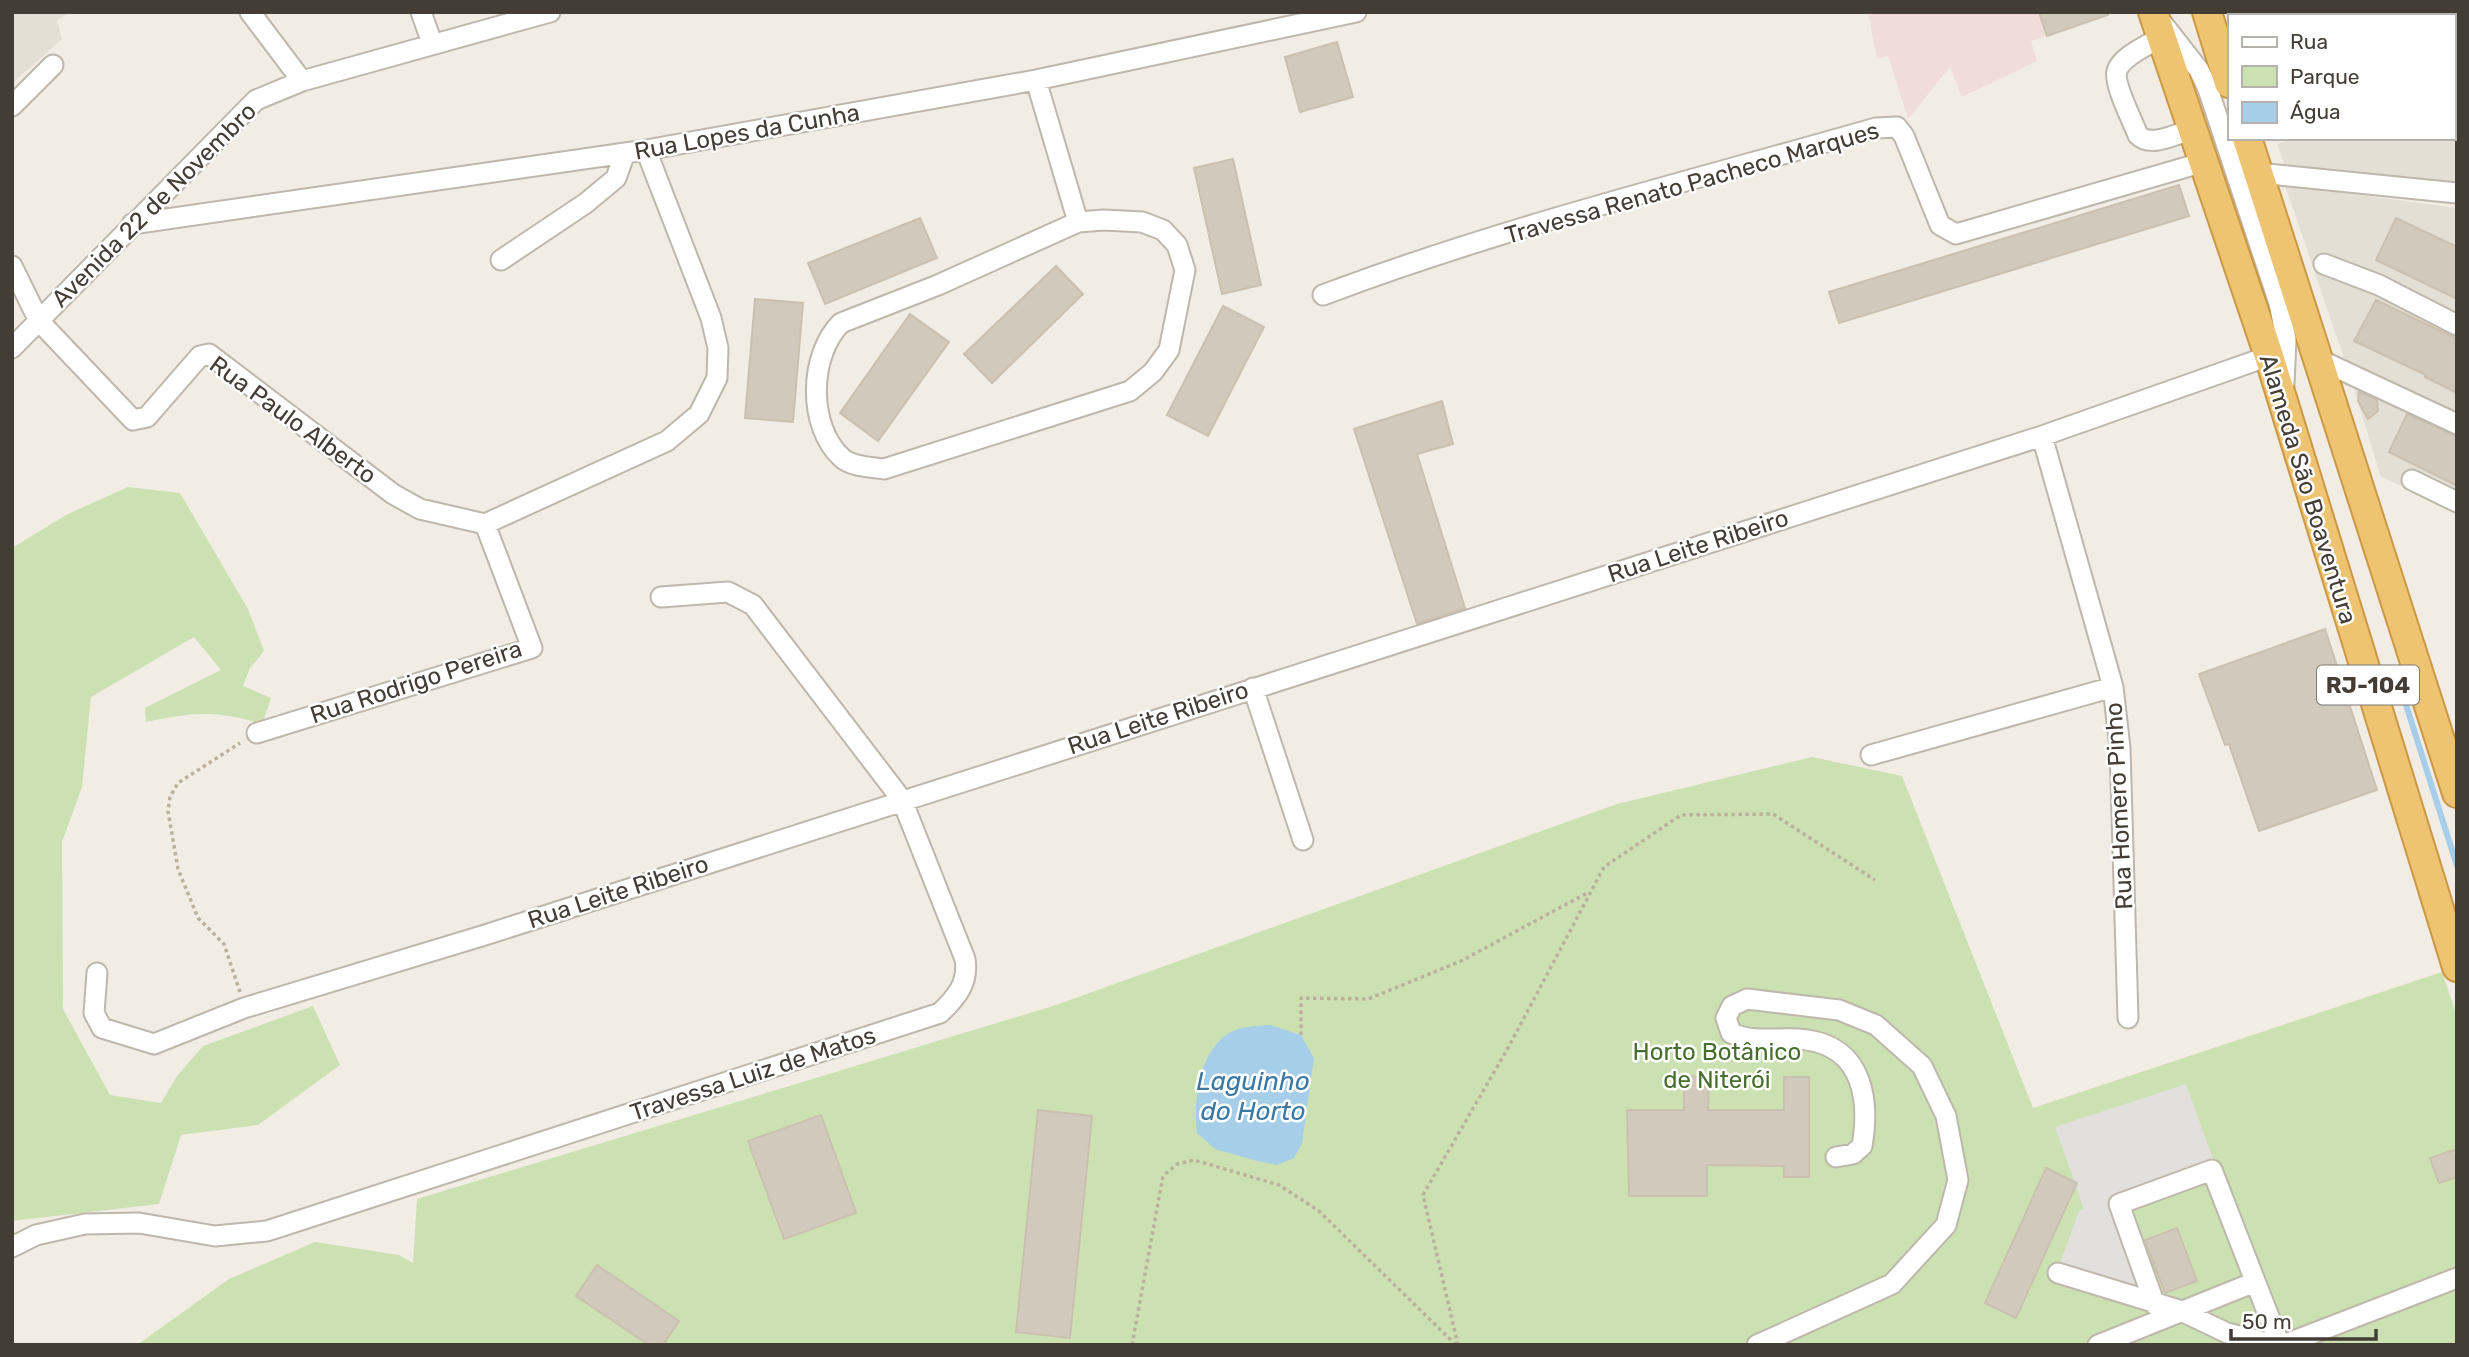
<svg xmlns="http://www.w3.org/2000/svg" width="2469" height="1357" viewBox="0 0 2469 1357" font-family="Rubik,sans-serif">
<style>
.residential{fill:#e4dfd4}
.medical{fill:#f0ddda}
.green{fill:#cce1b2}
.parking{fill:#e2e0dd}
.water{fill:#a7cee8}
.lines{fill:none;stroke-linecap:round;stroke-linejoin:round}
.stream{stroke:#a7cee8;stroke-width:6}
.building{fill:#d1c9bc;stroke:#cbc0b0;stroke-width:2}
.minor-casing{stroke:#beb7ac;stroke-width:23}
.highway-casing{stroke:#cc9844;stroke-width:32}
.path{stroke:#bbb09c;stroke-width:3.5;stroke-dasharray:3.5 3.5;stroke-linecap:butt}
.minor{stroke:#fff;stroke-width:19}
.highway{stroke:#eec473;stroke-width:28}
.labels{text-anchor:middle;dominant-baseline:central;stroke-width:5;stroke-linejoin:round;paint-order:stroke}
.shield{fill:#fff;stroke:#7b7772;stroke-width:2}
.shield-label{font-size:23px;font-weight:bold;fill:#433d36}
.street-label{font-size:24px;fill:#433d36;stroke:#fff}
.park-label{font-size:24px;fill:#486e2f;stroke:#fff}
.water-label{font-size:26px;font-style:italic;fill:#3b78a3;stroke:#fff}
</style>
<rect width="100%" height="100%" fill="#f1ede5"/>
<path class="residential" d="M12 12H71L57 20 62 39 12 84Z
M2457 85V189L2285 166 2277 144 2300 138H2453V87Z
M2285 185 2457 208V511L2381 477 2349 373Z"/>
<path class="medical" d="M1868 12H2116L2031 41 2037 61 1962 97 1950 67 1908 119 1888 56 1877 59Z"/>
<path class="green" d="M128 487 180 493 248 609 264 651 250 668 243 686 271 698 262 724C217 710 192 712 146 722L145 708 221 670 194 637 91 697 82 787 62 842 63 1009 110 1095 161 1103 177 1076 203 1046 313 1006 340 1065 258 1125 181 1135 159 1204 12 1221V548L68 514Z
M1812 757 1902 776 2033 1108 2442 972 2457 1016V1345H137L229 1279 315 1242 399 1255 413 1263 417 1199 1053 1006 1617 804Z"/>
<path class="parking" d="M2186 1084 2213 1159 2112 1198 2145 1296 2059 1266 2079 1211 2084 1209 2055 1127Z"/>
<path class="water" d="M1270 1025 1301 1035 1314 1058 1302 1143 1294 1158 1277 1165 1257 1161 1215 1149 1197 1133C1193 1101 1199 1047 1233 1031 1244 1026 1258 1026 1270 1025Z"/>
<g class="lines">
<path class="stream" d="M2402 692 2457 866"/>
</g>
<path class="building" d="M2039 12H2107L2108 15 2047 36Z
M1337 42 1353 97 1300 112 1285 57Z
M1233 159 1261 285 1222 294 1194 168Z
M2179 185 2189 216 1839 323 1829 292Z
M920 218 937 258 825 304 808 263Z
M2396 218 2457 247V299L2376 260Z
M1056 266 1083 294 992 383 964 354Z
M755 299 803 303 793 422 745 418Z
M2376 300 2457 339V393L2425 377 2426 375 2354 341Z
M1223 306 1264 327 1208 436 1167 415Z
M910 314 949 342 878 441 840 413Z
M2359 392 2377 400 2378 411 2368 419 2358 401Z
M1442 401 1453 444 1417 454 1465 608 1417 624 1354 429Z
M2407 414 2457 436V486L2389 452Z
M2325 629 2377 790 2259 831 2229 744 2225 745 2199 674Z
M1684 1076 1709 1077 1708 1110H1784V1077H1809V1177H1784V1166L1707 1165V1196H1629L1627 1110H1684Z
M1038 1110 1092 1116 1070 1338 1016 1332Z
M821 1115 856 1213 784 1239 748 1141Z
M2457 1149V1177L2439 1183 2430 1158Z
M2046 1168 2077 1183 2016 1318 1985 1303Z
M2177 1228 2197 1281 2165 1293 2145 1240Z
M597 1265 679 1321 663 1345H649L576 1296Z"/>
<g class="lines">
<defs>
<path id="minor" d="M250 12 302 81
M421 12 432 43
M2163 24 2199 70 2208 89 2279 303 2286 339 2284 384
M2161 37C2149 45 2121 56 2117 71 2113 83 2133 122 2138 135 2151 148 2176 134 2193 129
M1036 80 1078 222
M12 106 53 65
M2258 173 2457 193
M1104 220 1142 222 1163 230 1177 245 1185 270 1169 350 1153 372 1130 391 884 469C871 467 852 467 842 458 807 426 809 355 841 323L938 285 1078 222Z
M132 224 646 150 1036 80 1356 12
M501 260 586 203 616 178 625 153
M2324 264 2379 285 2457 325
M12 266 39 321 133 420 147 417 200 356 209 354 393 494 420 509 485 524
M1323 295C1503 227 1691 181 1876 128L1897 127 1904 136 1940 225 1956 234 2204 162
M12 348 256 100 302 81 550 12
M2318 359 2457 424
M2042 436 2113 687 2120 748 2128 1018
M2412 480 2457 502
M485 524 667 441 699 414 717 378 718 348 711 318 646 150
M1253 688 1303 840
M257 733 532 648 485 524
M1871 755 2113 687
M97 973 94 1013 102 1028 154 1044 244 1008 485 935 1662 558 2042 436 2269 356
M12 1247 36 1235 85 1224 139 1223 215 1236 267 1231 940 1013C956 998 969 983 965 959L902 800 753 605 728 592 661 597
M2058 1273 2179 1310 2227 1333 2276 1345
M2155 1305 2119 1204 2212 1170 2280 1345
M1757 1345 1892 1284 1946 1225 1958 1180 1946 1116 1922 1066 1876 1025 1839 1010 1747 999 1732 1006 1726 1018 1731 1033C1755 1044 1781 1036 1807 1040 1863 1048 1870 1100 1862 1146L1853 1154 1836 1157
M2098 1345 2255 1282
M2283 1345 2457 1278"/>
<path id="highway" d="M2153 12 2269 356 2457 967
M2207 12 2229 83
M2247 138 2457 793"/>
</defs>
<use href="#minor" class="minor-casing"/>
<use href="#highway" class="highway-casing"/>
<path class="path" d="M240 992 224 944 198 918 178 869 168 811 170 797 178 783 240 743
M1301 1035V998L1368 999 1461 961 1589 892
M1132 1345 1163 1176 1177 1164 1194 1160 1279 1185 1319 1211 1456 1345
M1458 1345 1423 1195 1508 1048 1604 867 1681 815 1773 814 1875 880"/>
<use href="#minor" class="minor"/>
<use href="#highway" class="highway"/>
</g>
<g class="labels">
<rect class="shield" x="2317" y="665.5" width="102" height="39" rx="5"/>
<g class="shield-label">
<text x="2368" y="685">RJ-104</text>
</g>
<g class="street-label">
<text transform="translate(747 132) rotate(-10)">Rua Lopes da Cunha</text>
<text transform="translate(1692 183) rotate(-16)">Travessa Renato Pacheco Marques</text>
<text transform="translate(154 205) rotate(-45)">Avenida 22 de Novembro</text>
<text transform="translate(293 420) rotate(36)">Rua Paulo Alberto</text>
<text transform="translate(2308 489) rotate(73)">Alameda São Boaventura</text>
<text transform="translate(1698 546) rotate(-18)">Rua Leite Ribeiro</text>
<text transform="translate(416 682) rotate(-18)">Rua Rodrigo Pereira</text>
<text transform="translate(1158 718) rotate(-18)">Rua Leite Ribeiro</text>
<text transform="translate(2119 806) rotate(-93)">Rua Homero Pinho</text>
<text transform="translate(618 892) rotate(-18)">Rua Leite Ribeiro</text>
<text transform="translate(753 1074) rotate(-18)">Travessa Luiz de Matos</text>
</g>
<g class="park-label">
<text x="1717" y="1052">Horto Botânico<tspan x="1717" dy="28">de Niterói</tspan></text>
</g>
<g class="water-label">
<text x="1253" y="1081">Laguinho<tspan x="1253" dy="30">do Horto</tspan></text>
</g>
</g>
<rect width="2469" height="1357" fill="none" stroke="#433d36" stroke-width="28"/>
<rect x="2228" y="14" width="228" height="126" fill="#ffffff" stroke="#b4b1af" stroke-width="2"/>
<rect x="2242" y="37" width="35" height="10" fill="#ffffff" stroke="#b4b1af" stroke-width="2"/>
<text x="2290" y="49" font-size="21" fill="#433d36">Rua</text>
<rect x="2242" y="66" width="35" height="21" fill="#cce1b2" stroke="#b4b1af" stroke-width="2"/>
<text x="2290" y="84" font-size="21" fill="#433d36">Parque</text>
<rect x="2242" y="102" width="35" height="21" fill="#a7cee8" stroke="#b4b1af" stroke-width="2"/>
<text x="2290" y="119" font-size="21" fill="#433d36">Água</text>
<path d="M2231 1329v10h145v-10" fill="none" stroke="#433d36" stroke-width="3.5"/>
<text x="2242" y="1329" font-size="21" fill="#433d36" stroke="#ffffff" stroke-width="5" paint-order="stroke">50 m</text>
</svg>
